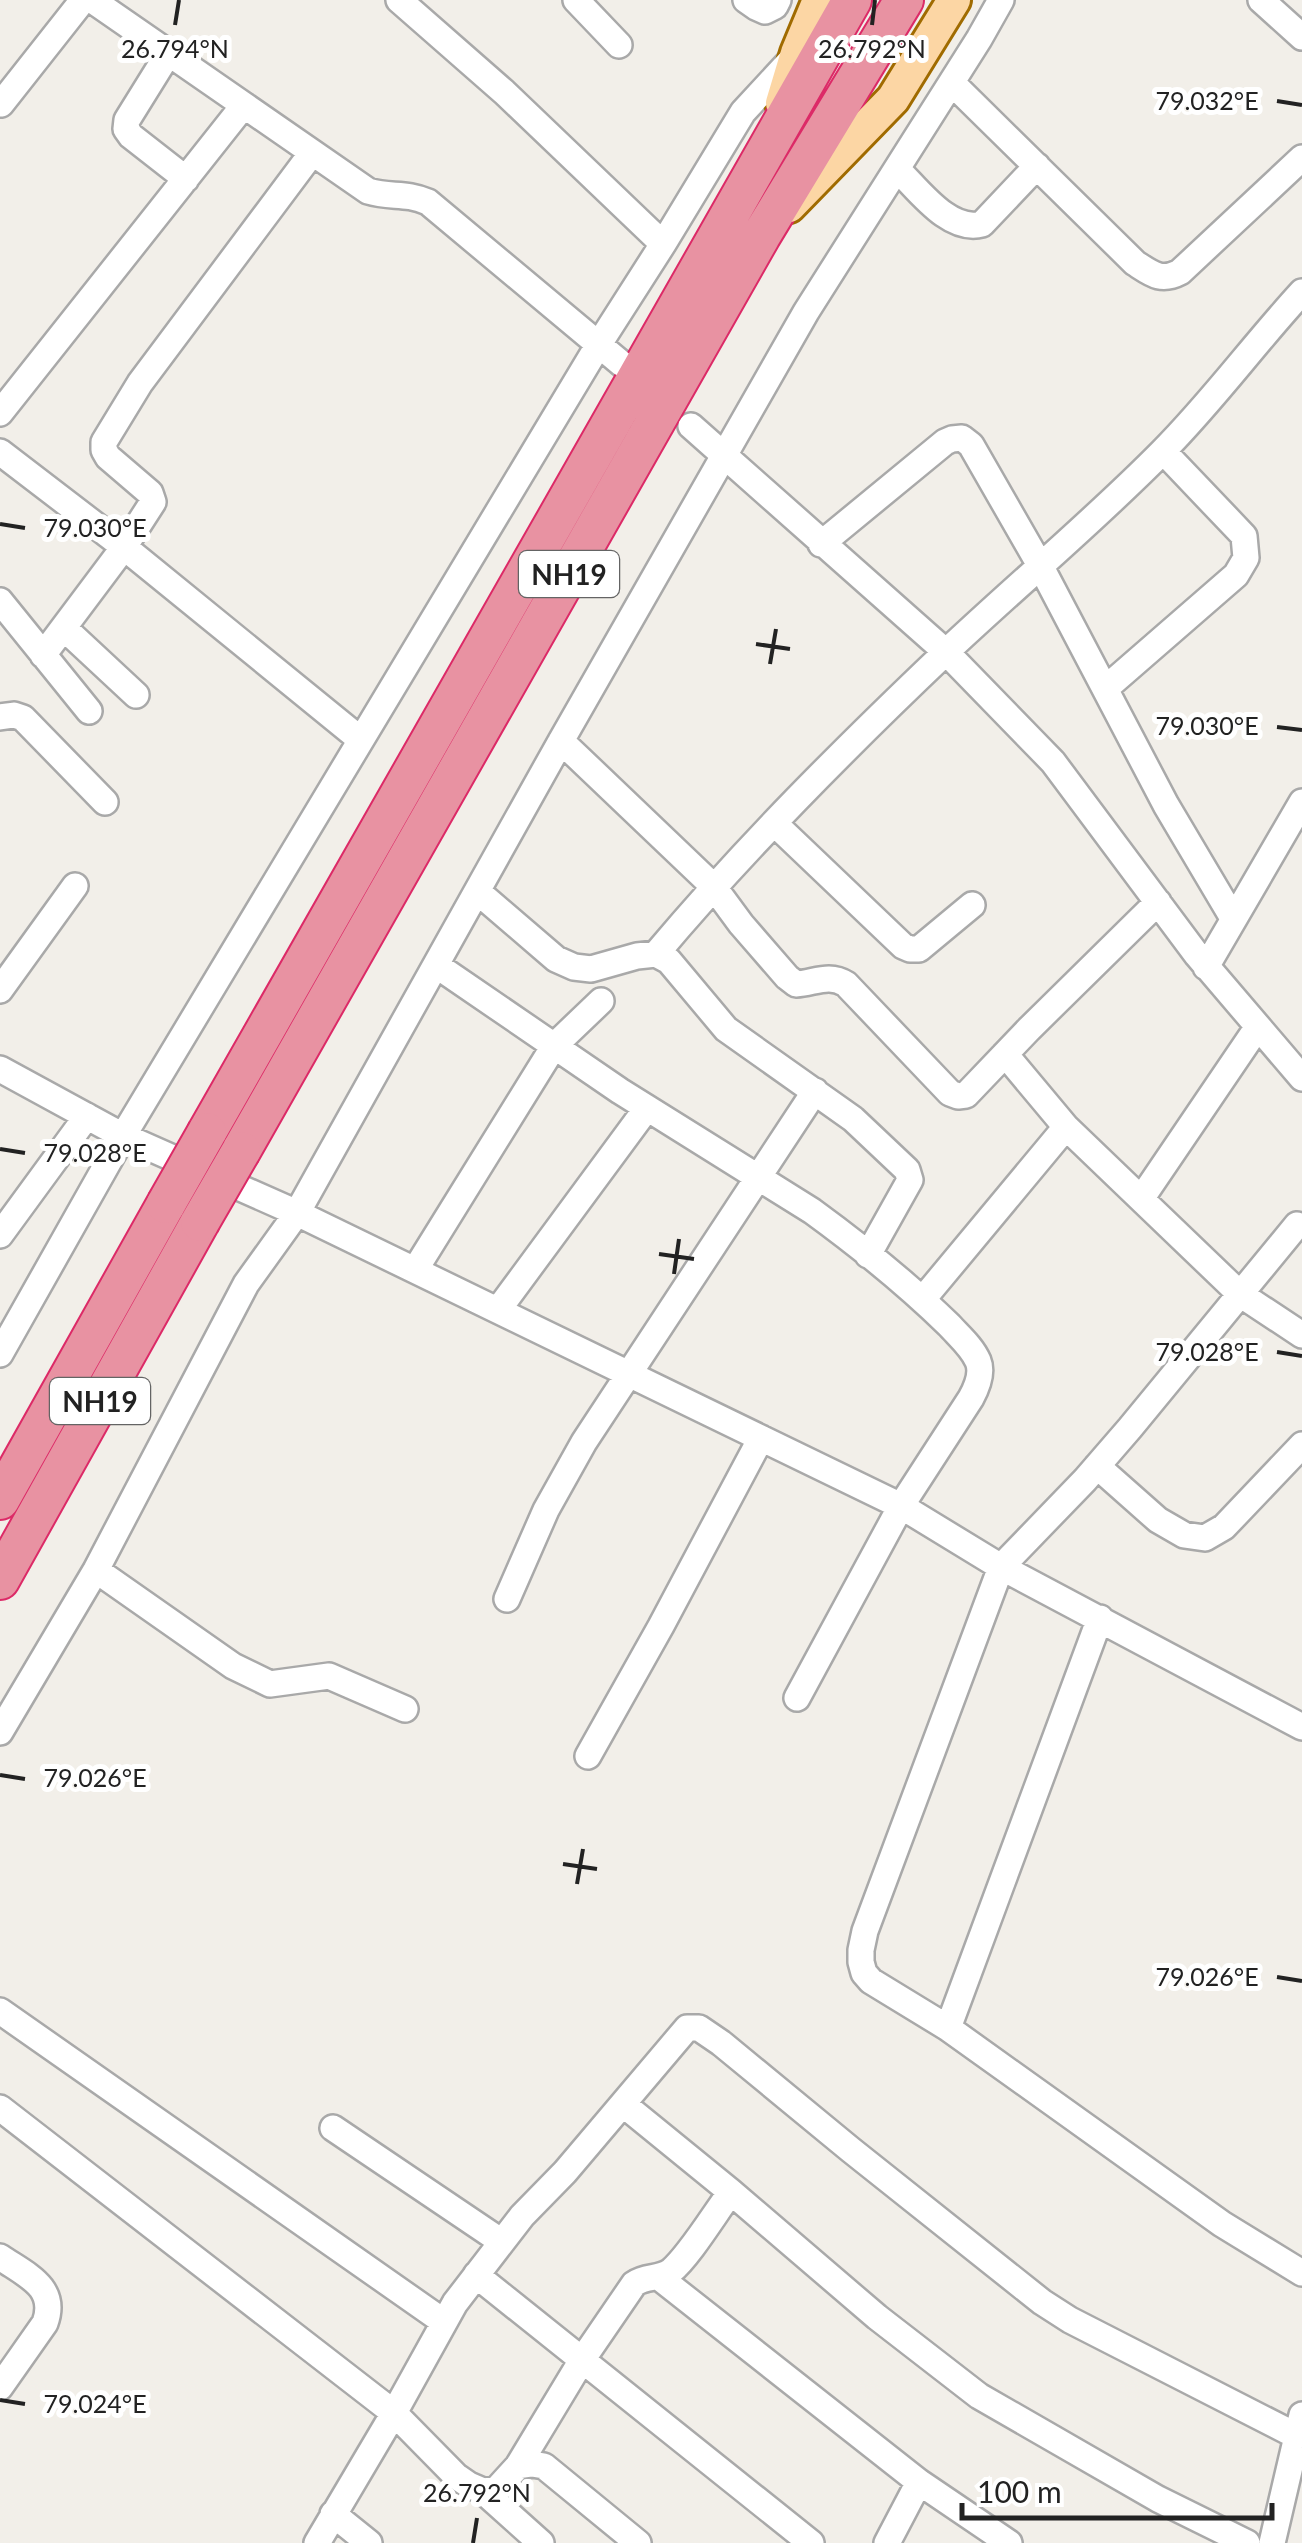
<svg xmlns="http://www.w3.org/2000/svg" width="1302" height="2543" viewBox="0 0 1302 2543" font-family="Lato,sans-serif">
<style>
.lines{fill:none;stroke-linecap:round;stroke-linejoin:round}
.minor-casing{stroke:#a9a9a9;stroke-width:30}
.major-casing{stroke:#a06b00;stroke-width:38}
.highway-casing{stroke:#dc2a67;stroke-width:42}
.minor{stroke:#fff;stroke-width:25}
.major{stroke:#fcd6a4;stroke-width:32}
.highway{stroke:#e892a2;stroke-width:38}
.highway-bridge-casing{stroke:#dc2a67;stroke-width:42;stroke-linecap:butt}
.highway-bridge{stroke:#e892a2;stroke-width:38}
.ticks{fill:none;stroke:#222;stroke-width:4}
.labels{text-anchor:middle;dominant-baseline:central;stroke-width:10;stroke-linejoin:round;paint-order:stroke}
.shield{fill:#fff;stroke:#646464;stroke-width:2.5}
.shield-label{font-size:28px;font-weight:bold;fill:#222}
.ticks-label{font-size:25px;text-anchor:middle;fill:#222;stroke:#fff;stroke-width:10;stroke-linejoin:round;paint-order:stroke}
</style>
<rect width="100%" height="100%" fill="#f2efe9"/>
<g class="lines">
<defs>
<path id="minor" d="M92 0 368 191C391 198 405 192 428 202L622 364
M399 0 504 92 663 244
M576 0 619 45
M746 0 756 7 765 11 775 6 778 0
M1261 0 1302 37
M168 54 127 120 126 129 131 136 186 179
M952 83 1135 263C1152 274 1161 282 1180 272L1302 158
M1 104 83 0
M897 169C918 189 949 233 982 224L1037 166
M0 413 244 105
M691 426 946 652 1053 762 1197 955 1302 1078
M0 452 124 547 361 740
M821 544 945 442 952 439 962 438 971 445 1041 567 1166 805 1233 918
M0 601 89 711
M64 628 136 695
M43 655 124 547 153 502 150 493 108 457 104 450V442L140 383 312 153
M1106 688 1236 575 1246 558 1244 536 1163 451
M0 717 14 715 23 718 105 802
M561 741 713 886 741 924 787 977 796 984C814 983 829 973 846 984L950 1093 958 1096 966 1095 1029 1029 1158 902
M774 823 903 946 910 949H919L972 905
M478 892 556 959 574 967 591 969 637 956 656 954 669 961 726 1029 853 1119 907 1170 910 1180 868 1255
M656 954C745 848 844 749 945 653 1017 585 1093 522 1162 452 1212 402 1254 344 1302 292
M436 965 620 1091 812 1211C860 1246 907 1284 949 1325 959 1336 972 1347 978 1361 983 1373 977 1387 971 1398L901 1506 797 1698
M1206 967 1302 802
M0 990 75 886
M1005 1054 1066 1127 1141 1199 1240 1294 1302 1335
M0 1069 123 1136 297 1213 901 1506 1001 1567 1302 1727
M1141 1199 1257 1028
M1297 1225 1130 1428 1085 1480 1001 1567 865 1931 861 1950V1962L864 1973 871 1981 948 2028 1222 2224 1302 2273
M0 1235 87 1116
M415 1270 554 1046 601 1001
M923 1299 1066 1127
M498 1310 647 1108
M0 1354 123 1136 599 344 663 244 743 112 792 59
M1097 1466 1158 1520 1184 1535 1205 1538 1224 1527 1302 1445
M96 1570 233 1666 270 1684 329 1676 405 1709
M507 1599 546 1510 584 1442 815 1091
M0 1732 96 1570 246 1284 297 1213 561 741 806 312 979 39 1001 0
M588 1756 661 1626 761 1438
M0 2011 444 2322
M948 2028 1100 1618
M623 2104 731 2192 877 2317 979 2396 1158 2499 1247 2543
M0 2108 394 2413 456 2476 469 2485 483 2491 497 2489 518 2466 532 2464 544 2466 638 2543
M333 2128 502 2242
M0 2257C26 2275 58 2287 45 2323L0 2387
M476 2275 811 2543
M660 2278 919 2482 1009 2543
M518 2466 582 2360 634 2284C646 2275 659 2280 671 2271 690 2255 715 2213 731 2192
M483 2491 541 2543
M333 2514 369 2543
M317 2543 394 2413 455 2303 522 2216 565 2172 687 2028H699L721 2043 851 2150 1042 2302 1070 2320 1297 2436
M887 2543 919 2482
M1272 2543 1302 2415"/>
<path id="major" d="M782 103 797 53 819 0
M789 206 893 99 954 0"/>
<path id="highway" d="M207 1132 852 0
M241 1151 761 236 904 0
M0 1500 166 1204
M0 1580 200 1222"/>
</defs>
<use href="#minor" class="minor-casing"/>
<use href="#major" class="major-casing"/>
<use href="#highway" class="highway-casing"/>
<use href="#minor" class="minor"/>
<use href="#major" class="major"/>
<use href="#highway" class="highway"/>
<defs>
<path id="highway-bridge" d="M166 1204 207 1132
M200 1222 241 1151"/>
</defs>
<use href="#highway-bridge" class="highway-bridge-casing"/>
<use href="#highway-bridge" class="highway-bridge"/>
</g>
<path class="ticks" d="M175 25 179 0M872 25 875 0M1277 101 1302 105M0 524 25 528M756 644 790 649M770 664 776 629M1277 727 1302 730M0 1149 25 1153M659 1254 694 1259M674 1274 679 1239M1277 1352 1302 1356M0 1775 25 1779M563 1864 597 1869M577 1884 583 1849M1277 1977 1302 1981M0 2400 25 2404M473 2543 477 2518"/>
<g class="labels">
<g class="shield">
<rect x="519" y="551" width="100" height="46" rx="8"/>
<rect x="50" y="1378" width="100" height="46" rx="8"/>
</g>
<g class="shield-label">
<text x="569" y="574">NH19</text>
<text x="100" y="1401">NH19</text>
</g>
</g>
<g class="ticks-label">
<text x="175" y="58">26.794°N</text>
<text x="872" y="58">26.792°N</text>
<text x="1207" y="110">79.032°E</text>
<text x="95" y="537">79.030°E</text>
<text x="1207" y="735">79.030°E</text>
<text x="95" y="1162">79.028°E</text>
<text x="1207" y="1361">79.028°E</text>
<text x="95" y="1787">79.026°E</text>
<text x="1207" y="1986">79.026°E</text>
<text x="95" y="2413">79.024°E</text>
<text x="477" y="2502">26.792°N</text>
</g>
<path d="M962 2503v15h310v-15" fill="none" stroke="#222222" stroke-width="5"/>
<text x="977" y="2503" font-size="30" fill="#222222" stroke="#ffffff" stroke-width="8" paint-order="stroke">100 m</text>
</svg>
